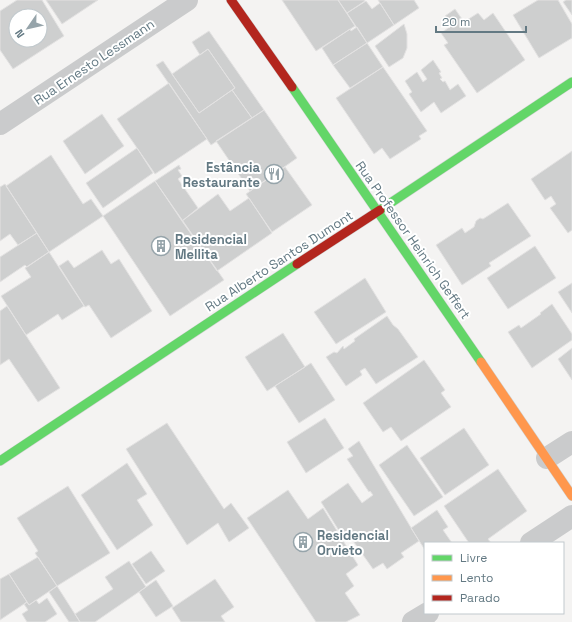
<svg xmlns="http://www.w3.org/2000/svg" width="572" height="622" viewBox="0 0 572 622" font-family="'Space Grotesk',sans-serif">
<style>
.building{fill:#cecfcf;stroke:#e3e2e2;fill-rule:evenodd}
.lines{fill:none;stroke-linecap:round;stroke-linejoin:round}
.fast-casing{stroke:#cfd1d1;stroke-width:10}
.slow-casing{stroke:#cfd1d1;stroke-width:10}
.jam-casing{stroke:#cfd1d1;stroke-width:10}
.street{stroke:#cacbcc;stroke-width:22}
.fast{stroke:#63d668;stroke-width:9}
.slow{stroke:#ff974d;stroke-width:9}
.jam{stroke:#b3261e;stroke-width:9}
.labels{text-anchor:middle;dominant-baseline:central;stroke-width:4;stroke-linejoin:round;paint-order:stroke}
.street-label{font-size:13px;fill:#637983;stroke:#fff}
.poi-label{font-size:13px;font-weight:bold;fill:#637983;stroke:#fff;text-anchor:start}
</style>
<rect width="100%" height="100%" fill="#f4f3f2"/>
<path class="building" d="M17 0H42L64 36 13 69 0 50V11ZM16 16H40V40H16Z
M46 0H98L62 24Z
M282 0H338L355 26 316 51Z
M338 0H364L365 1 347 13Z
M378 0H414L419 8 394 25Z
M538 0H558L572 24V38L539 58 513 15Z
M566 0H572V15L563 2Z
M366 1 372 9 380 3 394 25 367 43 347 13Z
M455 9 464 22 478 13 484 20 493 13 525 60 477 93 444 45 448 43 441 33 451 26 445 16Z
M404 24 407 34V48L403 58 389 67 375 46Z
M357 27 367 43 333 65 322 48 350 29 351 31Z
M209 31 264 110 252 118 232 90 235 88 208 49 200 55 192 42Z
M367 43 383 67 350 88 333 65Z
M208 49 235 88 199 113 172 74Z
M433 60 441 72 439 73 442 78 440 79 443 82 445 81 450 90 458 84 466 96 441 113 434 102 421 112 409 94 412 92 405 81 417 72 423 82 427 79 421 70Z
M163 61 199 113 232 90 252 118 211 145 156 65Z
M383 67 427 131 419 136 421 139 390 159 382 148 374 154 336 98Z
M169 83 207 139 155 174 117 119Z
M264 110 297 158 250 191 216 141Z
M102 114 124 146 85 174 63 141Z
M137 148 153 173 103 208 86 183Z
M572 151V230L568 233 550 208 556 204 551 196 545 200 531 179Z
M51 155 83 204 91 199 103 216 49 252 6 186Z
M179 165 181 169 178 170 182 176 178 179 198 208 182 221 155 181Z
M285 167 312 205 272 232 246 194Z
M155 181 224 280 170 316 103 216Z
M5 184 37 233 18 245 10 234 0 241V187Z
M218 194 230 211 249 198 272 233 217 271 182 221Z
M508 203 531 236 489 263 491 266 462 285 436 245 462 228 465 233 474 227 476 221 480 218 483 219Z
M37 233 49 252 27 267 25 265 0 282V257Z
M535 246 556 278 508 309 487 278Z
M102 250 111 264 119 259 152 311 111 338 89 305 85 307 59 266 68 260 74 268Z
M49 252 84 306 62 320 58 314 26 335 1 296 31 277 25 268Z
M365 278 386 312 336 344 314 312Z
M572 283V313L558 292Z
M552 304 572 334V340L532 368 508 332 519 325 521 328 541 314 540 313Z
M7 306 60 388 38 402 9 359 0 365V311Z
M387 316 393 325 398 329 418 357 376 384 365 368 360 371 362 375 346 386 326 357 334 352 337 353 343 346 344 349 355 341 354 339Z
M283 333 305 367 267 391 245 357Z
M572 348V380L558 359Z
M424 360 445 390 441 393 451 407 401 441 391 427 383 432 363 403Z
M311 363 335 400 299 423 275 386Z
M325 418 344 448 306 473 287 442Z
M167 423 224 509 231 503 249 528 229 542 218 523 187 545 126 449Z
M464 428 489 465 445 495 420 458Z
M359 441 419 541 401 553 404 557 387 569 383 563 373 569 351 538 346 542 321 502 348 483 362 503 373 495 370 491 369 492 347 459 353 456 348 449Z
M407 445 443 497 414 516 379 465Z
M127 463 147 494 137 500 153 525 117 550 81 495Z
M498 469 527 511 488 539 491 543H469L444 506Z
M68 486 110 553 57 586 35 553 38 551 17 518Z
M288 490 308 519 323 508 358 565 346 574 354 586 345 593 360 615 346 622H316L247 518Z
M437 510 448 527 443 530 452 543H425V550L411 528Z
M151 551 165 571 146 584 132 564Z
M38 557 57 586 29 605 9 574Z
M129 561 146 587 95 622H80L75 614 113 589 105 577Z
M9 574 27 602 0 620V579Z
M215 579 234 607 221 616 225 622H181L172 608Z
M156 580 173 606 156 617 139 592Z
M57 586 80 622H69L49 592Z
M47 598 57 614 45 622H27L22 614 28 610 24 604 27 602 29 605 36 600 39 604Z"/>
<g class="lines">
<defs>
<path id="fast" d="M292 87 481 362
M380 210 572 82
M0 461 297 264"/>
<path id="slow" d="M481 362 572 496"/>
<path id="jam" d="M231 0 292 87
M297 264 380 210"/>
</defs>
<use href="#fast" class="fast-casing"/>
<use href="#slow" class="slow-casing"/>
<use href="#jam" class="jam-casing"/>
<path class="street" d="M0 124 187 0
M547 458 572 442
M531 543 572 516
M413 622 428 613"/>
<use href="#fast" class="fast"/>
<use href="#slow" class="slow"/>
<use href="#jam" class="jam"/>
</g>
<defs>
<symbol id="restaurant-ring" viewBox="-11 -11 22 22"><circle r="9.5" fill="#fff" stroke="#96a4aa" stroke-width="1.5"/><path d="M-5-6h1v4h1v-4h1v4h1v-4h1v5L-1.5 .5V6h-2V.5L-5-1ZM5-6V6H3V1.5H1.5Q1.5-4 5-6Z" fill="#96a4aa"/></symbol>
<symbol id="building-ring" viewBox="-11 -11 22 22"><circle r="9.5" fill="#fff" stroke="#96a4aa" stroke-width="1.5"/><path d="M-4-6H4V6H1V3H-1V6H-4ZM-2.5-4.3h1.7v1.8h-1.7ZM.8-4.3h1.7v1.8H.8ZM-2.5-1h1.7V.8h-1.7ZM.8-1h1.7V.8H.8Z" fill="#96a4aa"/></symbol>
</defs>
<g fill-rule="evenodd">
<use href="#restaurant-ring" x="263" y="163" width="22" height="22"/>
<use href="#building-ring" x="150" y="235" width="22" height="22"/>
<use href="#building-ring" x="292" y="531" width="22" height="22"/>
</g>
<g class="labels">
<g class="street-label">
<text transform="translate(94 62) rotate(-34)">Rua Ernesto Lessmann</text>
<text transform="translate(413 240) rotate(55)">Rua Professor Heinrich Geffert</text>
<text transform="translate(279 261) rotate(-33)">Rua Alberto Santos Dumont</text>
</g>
<g class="poi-label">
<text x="260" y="167" text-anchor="end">Estância<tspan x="260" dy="15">Restaurante</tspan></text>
<text x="175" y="239">Residencial<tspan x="175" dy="15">Mellita</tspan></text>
<text x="317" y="535">Residencial<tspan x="317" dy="15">Orvieto</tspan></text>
</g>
</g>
<rect x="424" y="542" width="140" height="72" fill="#ffffff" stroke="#c1c9cd"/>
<rect x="432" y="555" width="20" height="6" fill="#63d668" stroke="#c1c9cd"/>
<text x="460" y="562" font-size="12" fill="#637983">Livre</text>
<rect x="432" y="575" width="20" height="6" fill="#ff974d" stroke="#c1c9cd"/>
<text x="460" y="582" font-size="12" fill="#637983">Lento</text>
<rect x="432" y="595" width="20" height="6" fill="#b3261e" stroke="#c1c9cd"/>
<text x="460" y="602" font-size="12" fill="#637983">Parado</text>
<g transform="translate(28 28) rotate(236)"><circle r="19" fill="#ffffff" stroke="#c1c9cd"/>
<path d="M0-3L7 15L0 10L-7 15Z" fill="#96a4aa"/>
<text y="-6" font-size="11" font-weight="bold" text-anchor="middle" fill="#637983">N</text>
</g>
<path d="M436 26v6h90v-6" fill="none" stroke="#637983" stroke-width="2"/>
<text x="442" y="26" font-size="12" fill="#637983" stroke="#ffffff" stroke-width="3" paint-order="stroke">20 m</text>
</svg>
